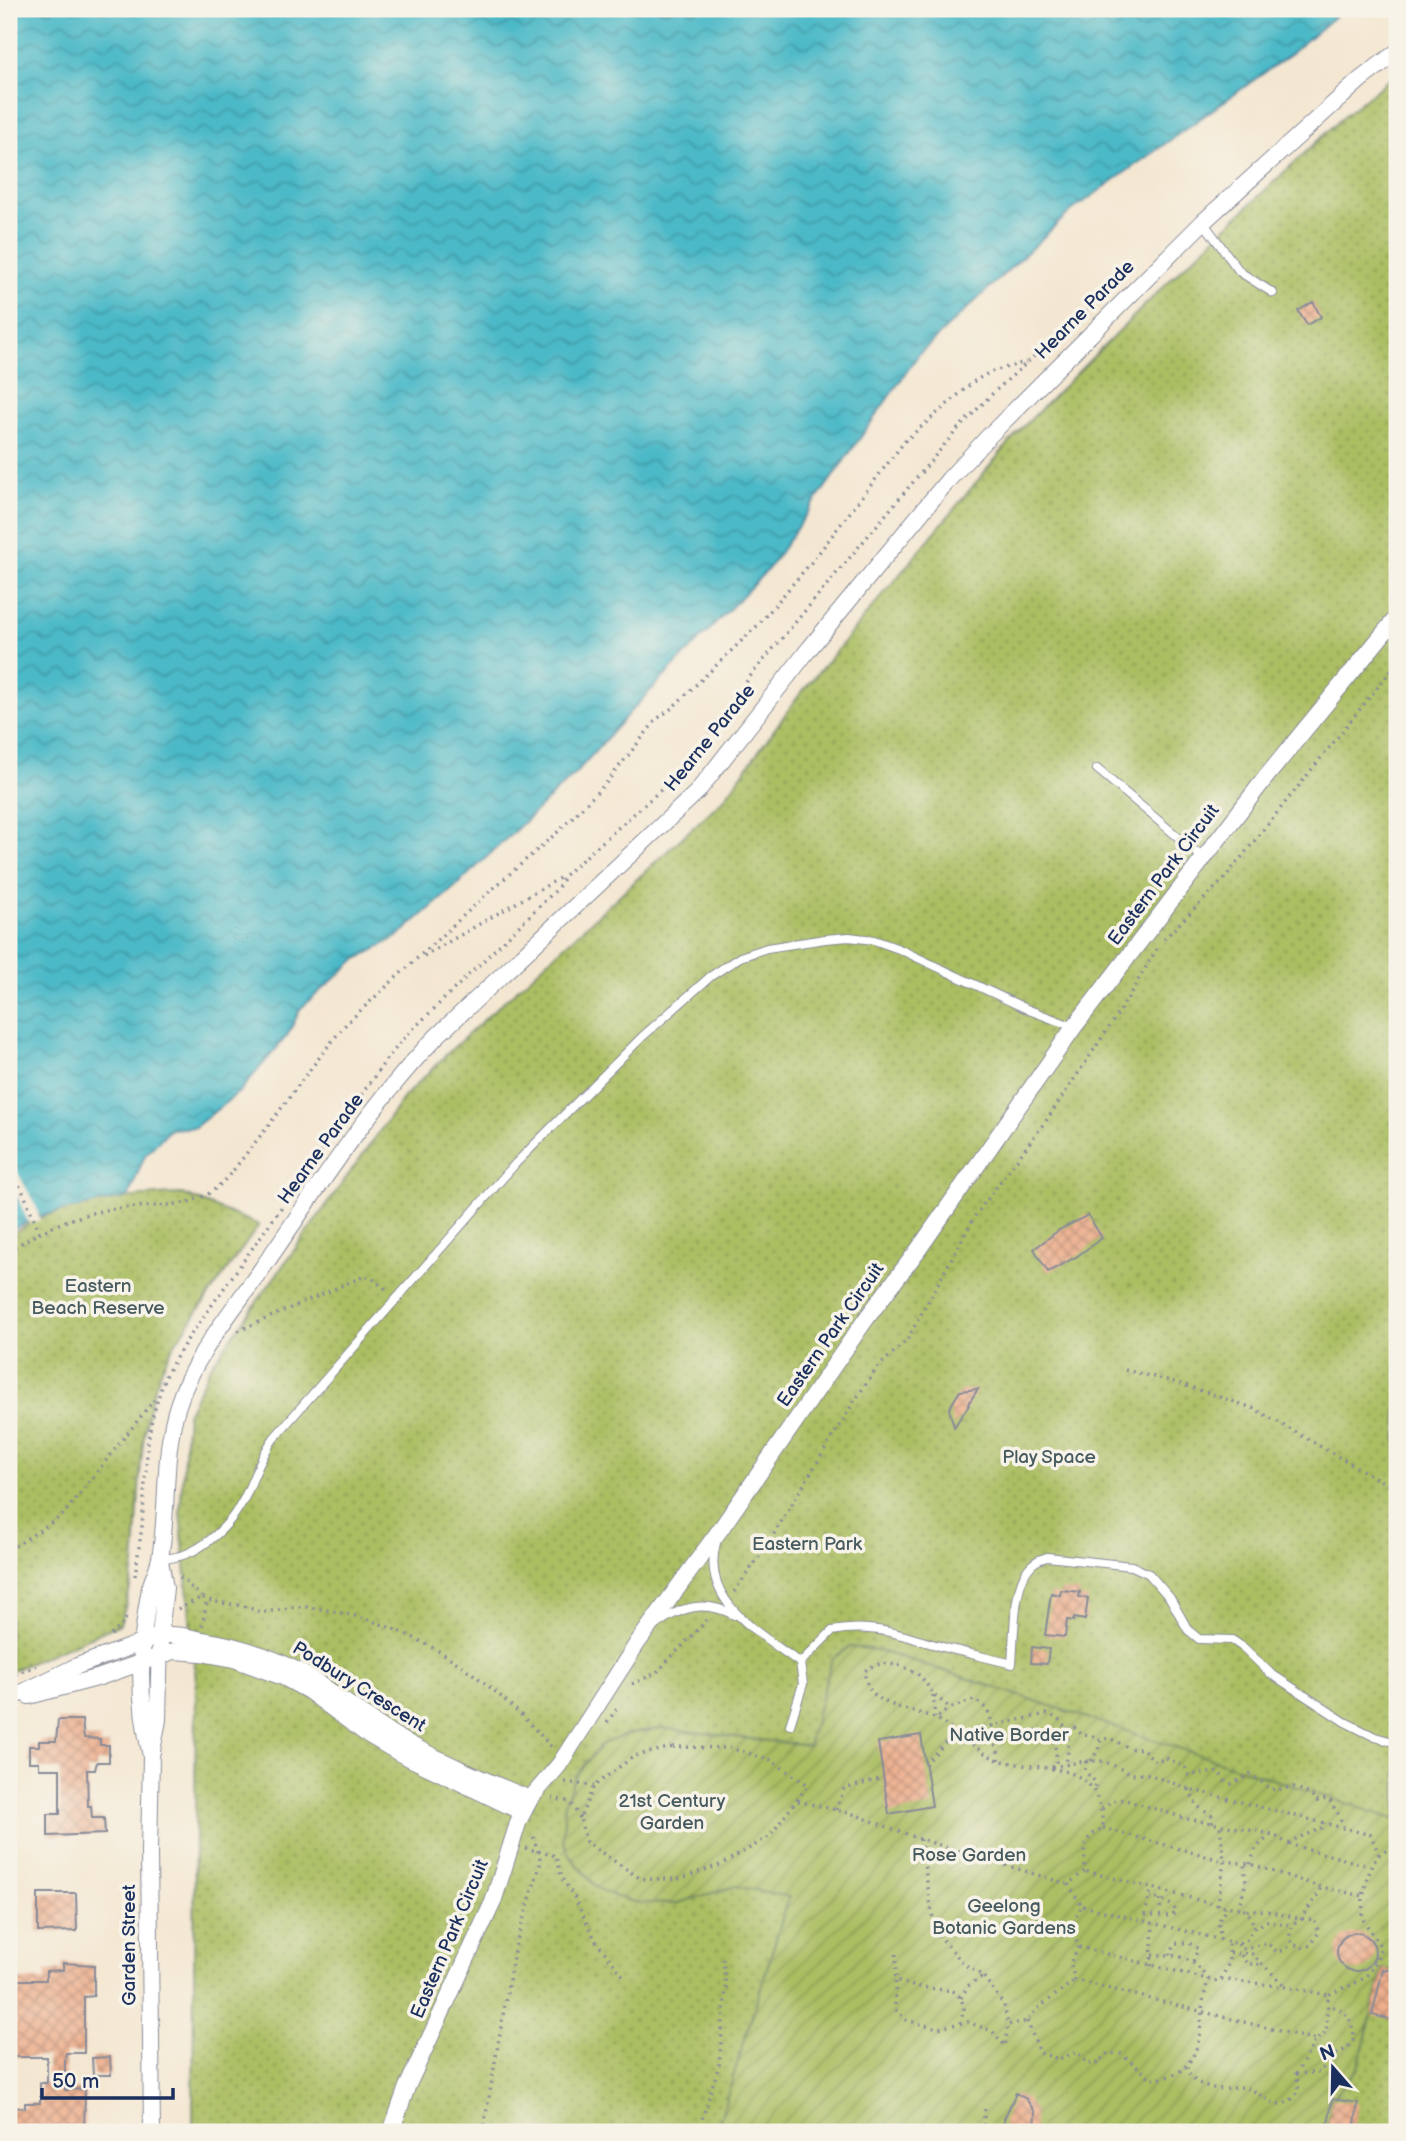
<svg xmlns="http://www.w3.org/2000/svg" width="1406" height="2141" viewBox="0 0 1406 2141" font-family="'Balsamiq Sans',sans-serif">
<style>
.park{fill:url(#park-dots);stroke:#627660;stroke-width:2}
.garden{fill:url(#garden-furrows);stroke:#627660;stroke-width:2}
.water{fill:url(#water-waves);stroke:#347492;stroke-width:2}
.pier{fill:#f4e7d1}
.building{fill:url(#building-cross-hatch)}
.lines{fill:none;stroke-linecap:round;stroke-linejoin:round}
.lane-casing{stroke:#888b98;stroke-width:10}
.street-casing{stroke:#888b98;stroke-width:18}
.path{stroke:#888b98;stroke-width:3.5;stroke-dasharray:2 5;stroke-linecap:butt}
.lane{stroke:#fff;stroke-width:8}
.street{stroke:#fff;stroke-width:16}
.labels{text-anchor:middle;dominant-baseline:central;stroke-width:7;stroke-linejoin:round;paint-order:stroke}
.street-label{font-size:19px;fill:#1b2f5e;stroke:#f7f3e8}
.park-label{font-size:19px;fill:#465a5f;stroke:#f7f3e8}
</style>
<defs>
<pattern id="park-dots" width="8" height="8" patternUnits="userSpaceOnUse" patternTransform="scale(1.75)"><rect width="8" height="8" fill="#aabe62"/><path d="M2 2h.1M6 6h.1" fill="none" stroke="#8a9b54" stroke-width="1.8" stroke-linecap="round"/></pattern>
<pattern id="garden-furrows" width="10" height="10" patternUnits="userSpaceOnUse" patternTransform="scale(1.75)"><rect width="10" height="10" fill="#aabe62"/><path d="M-1 1l2-2M0 10L10 0M9 11l2-2" fill="none" stroke="#8a9b54"/></pattern>
<pattern id="water-waves" width="16" height="10" patternUnits="userSpaceOnUse" patternTransform="scale(1.75)"><rect width="16" height="10" fill="#4cb9c7"/><path d="M0 5q4-4 8 0t8 0" fill="none" stroke="#3e97a5"/></pattern>
<pattern id="building-cross-hatch" width="8" height="8" patternUnits="userSpaceOnUse" patternTransform="scale(1.75)"><rect width="8" height="8" fill="#edae8c"/><path d="M0 0l8 8M0 8l8-8" fill="none" stroke="#bf8e76"/></pattern>
</defs>
<rect width="100%" height="100%" fill="#f7f3e8"/>
<filter id="ink" filterUnits="userSpaceOnUse"><feTurbulence type="fractalNoise" baseFrequency=".0143" numOctaves="2"/><feDisplacementMap in="SourceGraphic" scale="14" xChannelSelector="R" yChannelSelector="G"/><feConvolveMatrix kernelMatrix="1 2 1 2 8 2 1 2 1" color-interpolation-filters="sRGB"/></filter>
<filter id="wash" filterUnits="userSpaceOnUse"><feTurbulence type="fractalNoise" baseFrequency=".00686" numOctaves="4" result="noise"/><feDisplacementMap in="SourceGraphic" scale="28" xChannelSelector="R" yChannelSelector="G"/><feGaussianBlur stdDeviation="1.57" result="paint"/><feColorMatrix in="noise" values="0 0 0 0 0 0 0 0 0 0 0 0 0 0 0 0 0 1.4 0 .05"/><feComposite in="paint" operator="in"/></filter>
<g filter="url(#wash)">
<rect width="100%" height="100%" fill="#f4e7d1"/>
<path class="park" d="M1397 73V2132H193L196 1681 180 1512 187 1414 210 1367 405 1096 452 1049 724 799 797 698 1018 432 1170 280 1346 114Z
M182 1194 259 1225 176 1342C132 1411 143 1494 133 1572 131 1589 125 1607 120 1624L9 1672V1235C20 1229 31 1222 42 1217 86 1200 136 1195 182 1194Z"/>
<path class="garden" d="M849 1647 871 1649 911 1660 1397 1820V1972L1383 1969 1358 2068 1332 2099 1327 2132H1298L1276 2128 1275 2132H716L789 1897 736 1886 674 1904 638 1903 614 1896 597 1888 569 1855 563 1839 565 1803 575 1776 602 1744 631 1733 662 1728 808 1746 832 1659Z"/>
<path class="water" d="M9 9H1343L1289 55 1071 211 919 354 768 569 629 713 575 774 456 886 397 937 354 961 301 1008 287 1036 240 1091 195 1127 170 1129 145 1155 128 1197 39 1216 9 1231Z"/>
<path class="pier" d="M9 1157 36 1206 40 1220 29 1224 9 1178Z"/>
<g id="blocks">
<path class="building" d="M1313 302 1321 317 1307 325 1298 311Z
M1088 1215 1102 1238 1076 1257 1048 1272 1034 1249 1059 1230Z
M978 1389 968 1404 969 1405 954 1427 949 1409 956 1397 960 1391Z
M1061 1590 1080 1592 1079 1597 1088 1598 1085 1620 1074 1618V1621L1067 1620 1065 1637 1045 1635 1051 1593 1060 1595Z
M1032 1647 1049 1649 1047 1664 1031 1663Z
M58 1720H82L84 1738 100 1739V1745H109V1762H97L95 1770H87L88 1806H91L92 1818H104L105 1834 48 1836V1814H60V1769H39V1762H29V1746H39V1741H56Z
M921 1735 932 1806 889 1814 878 1742Z
M38 1893H76L77 1931 38 1932Z
M1337 1952a19 19 0 1 1 38 0a19 19 0 1 1-38 0Z
M63 1963 94 1965V1996L84 1997V2053H66L65 2059V2090L85 2089 84 2132H9V2107L25 2108V2103H40V2083H47V2057H9L11 1980H46V1971L63 1970Z
M1383 1969 1397 1972V2021L1372 2015Z
M110 2057 111 2075H93L92 2058Z
M1016 2093 1026 2099 1035 2112 1034 2132H1004V2119Z
M1332 2099 1358 2103 1354 2132H1327Z"/>
</g>
</g>
<g filter="url(#ink)">
<use href="#blocks" fill-opacity="0" stroke="#888b98" stroke-width="2"/>
<g class="lines">
<defs>
<path id="lane" d="M1203 222 1240 272 1273 293
M1097 769 1203 858
M716 1543C700 1602 760 1633 800 1663L803 1684 790 1725
M160 1558C195 1561 230 1527 245 1497 254 1477 261 1456 274 1438L516 1163 642 1037 711 976 740 957 767 948 825 939 849 937 874 940 899 949 1029 1010 1074 1027
M656 1625C681 1606 705 1600 734 1615
M800 1663 832 1631C875 1623 903 1636 943 1647 966 1653 989 1658 1012 1664 1014 1640 1013 1586 1029 1568 1033 1562 1040 1559 1047 1557L1132 1566 1149 1574 1170 1598 1188 1630 1199 1639 1232 1640 1244 1648 1270 1673 1345 1722 1375 1737 1397 1743"/>
<path id="street" d="M29 1696 97 1678 174 1651 201 1653 234 1659 283 1677 309 1691 364 1732 401 1754 522 1812
M9 1699 77 1666 160 1636C174 1633 188 1637 202 1640 240 1646 278 1658 312 1679 340 1697 366 1719 395 1736 438 1761 484 1780 530 1799
M151 1756C137 1698 139 1647 150 1588 153 1578 158 1568 160 1558 169 1507 162 1454 178 1405 193 1357 233 1310 261 1270 317 1190 369 1106 437 1036L697 792 809 649 949 479 988 437 1203 222 1361 79 1397 52
M152 2132 149 1851 151 1756 158 1720 160 1636 165 1588 160 1561
M391 2132 407 2087 493 1902 519 1820 530 1799 559 1765 638 1642 722 1527 866 1319 918 1250 1074 1027 1266 777 1397 617"/>
</defs>
<use href="#lane" class="lane-casing"/>
<use href="#street" class="street-casing"/>
<path class="path" d="M1164 939 1224 879 1397 663
M424 956 563 876
M9 1167 24 1194 39 1232
M9 1251C40 1230 74 1215 112 1209 139 1205 182 1209 206 1195 224 1185 237 1165 250 1149 283 1108 313 1063 347 1023L488 893 561 829 607 782 657 719 672 708 758 625 814 559 905 441 973 382 990 372 1026 362
M238 1331 364 1276 372 1278 389 1292
M1125 1370 1175 1382 1253 1408 1397 1490
M9 1550 62 1516 154 1400
M135 1576 142 1526 148 1440 152 1418 165 1376 185 1343 386 1060 406 1036 557 889 565 875 682 771 752 674 956 431 994 392 1111 288
M180 1577 202 1597
M734 1592 766 1547 853 1403 877 1368 907 1340 975 1216 1048 1118 1120 1011 1159 945
M178 1609 202 1597C215 1604 229 1603 243 1606 250 1607 256 1612 263 1612 278 1611 290 1606 305 1607 409 1618 486 1673 553 1749
M202 1626 207 1600
M111 1635 123 1624 128 1614
M9 1677 36 1666
M632 1684 656 1673 707 1620
M933 1695 935 1719 949 1709
M607 1722 617 1709
M992 1727C991 1713 987 1707 974 1700L950 1708C945 1703 938 1699 933 1694 929 1688 925 1681 920 1676 906 1665 878 1657 864 1672 866 1681 867 1688 875 1695 892 1709 915 1710 934 1718 955 1728 981 1756 1002 1761 1051 1773 1100 1758 1103 1828 1081 1838 1085 1850 1085 1871L1068 1884 1082 1906C1072 1921 1070 1930 1079 1947L1070 1963 1075 1980 1316 2040
M1067 1729 1075 1728 1082 1735 1092 1736 1101 1740C1118 1734 1122 1753 1142 1748L1156 1762 1166 1758 1185 1767 1189 1775 1219 1772 1225 1781 1231 1784 1251 1774 1269 1788 1276 1790 1294 1787 1310 1794 1317 1801 1327 1799 1331 1802 1344 1826
M995 1742C1024 1728 1060 1718 1056 1766
M673 1747 730 1748 771 1760 808 1785 769 1837 720 1865 678 1879H641L586 1842 580 1818 594 1786 634 1756Z
M999 1760C999 1743 990 1739 976 1731L977 1729 1047 1714C1071 1721 1070 1743 1066 1763
M1086 1761C1082 1777 1091 1772 1096 1785L1094 1788
M1091 1761 1098 1750 1101 1741
M925 1764 944 1744 953 1731
M1052 1767 1086 1761H1104L1132 1774H1148L1189 1789 1371 1835 1379 1855
M565 1782 594 1786
M1189 1789 1197 1806 1212 1816V1824
M552 1798 570 1802 580 1818
M798 1801 853 1814 920 1839 1067 1884
M1102 1809 1111 1802 1123 1799 1188 1819 1272 1834 1288 1844 1370 1866
M836 1810 844 1789 883 1778
M1103 1828 1224 1861 1250 1864 1321 1887 1363 1896
M920 1839 935 1931 965 1965 983 1976 1004 2005 1008 2025 1027 2021 1036 2010 1075 1980
M1289 1844C1299 1835 1313 1834 1324 1826L1325 1823
M525 1848 556 1856 562 1878 574 1897 596 1941 624 1977
M1250 1864 1256 1848 1272 1834
M1160 1900 1161 1914
M1218 1905 1224 1861 1220 1826
M1083 1906 1238 1944 1247 1939 1254 1928C1249 1904 1238 1909 1218 1905L1085 1871
M1238 1908 1246 1883 1244 1863
M1247 1911C1257 1905 1296 1921 1314 1919L1319 1932 1311 1945 1304 1948 1292 1944 1290 1934 1294 1923 1301 1920C1306 1908 1319 1897 1321 1887
M1145 1915 1170 1916 1176 1913 1174 1907 1165 1901 1150 1897
M1145 1915 1151 1889
M1254 1928 1267 1921 1285 1925 1294 1923
M1221 1940 1218 1922 1227 1907
M1238 1944 1242 1949 1267 1943 1276 1951H1283L1292 1944
M1079 1947 1215 1981 1221 1979 1286 1987 1328 1995
M1230 1953 1252 1954 1284 1985
M896 1954 895 2009 906 2020 938 2028 968 2022 992 2031 1005 2046 1008 2025
M1152 1955C1175 1954 1192 1956 1205 1976
M1170 1955 1175 1943H1189L1198 1949 1193 1961
M1241 1955 1247 1964H1260
M1151 1966 1153 1923
M1221 1979 1229 1963 1228 1942
M898 1981 913 1986 953 1991 961 1998 964 2008 960 2024
M961 1998 968 1986 983 1976
M1027 2021 1040 2053 1059 2059 1077 2052 1088 2064H1096L1108 2053 1121 2054 1152 2079C1194 2077 1200 2047 1202 2012 1202 2001 1206 1990 1208 1979
M1187 2067C1187 2082 1212 2090 1226 2089 1233 2089 1239 2086 1247 2088 1257 2091 1263 2098 1271 2102 1281 2107 1295 2101 1298 2090 1299 2085 1297 2079 1296 2074L1316 2040 1326 2032 1328 1995C1359 1980 1370 1984 1381 1947L1362 1918 1363 1896 1371 1866 1379 1855 1397 1844
M1296 2074 1321 2072C1330 2051 1343 2057 1354 2039 1353 2021 1346 2008 1328 2006
M483 2132 514 1951 541 1862 533 1835
M698 2132 719 2065 726 1988 723 1959
M983 2132 985 2107"/>
<use href="#lane" class="lane"/>
<use href="#street" class="street"/>
</g>
</g>
<g class="labels">
<g class="street-label">
<text transform="translate(1085 310) rotate(-45)">Hearne Parade</text>
<text transform="translate(710 738) rotate(-51)">Hearne Parade</text>
<text transform="translate(1164 875) rotate(-53)">Eastern Park Circuit</text>
<text transform="translate(321 1149) rotate(-54)">Hearne Parade</text>
<text transform="translate(831 1335) rotate(-55)">Eastern Park Circuit</text>
<text transform="translate(359 1687) rotate(32)">Podbury Crescent</text>
<text transform="translate(450 1939) rotate(-67)">Eastern Park Circuit</text>
<text transform="translate(129 1945) rotate(-90)">Garden Street</text>
</g>
<g class="park-label">
<text x="98" y="1286">Eastern<tspan x="98" dy="22">Beach Reserve</tspan></text>
<text x="1049" y="1457">Play Space</text>
<text x="807" y="1544">Eastern Park</text>
<text x="1009" y="1735">Native Border</text>
<text x="672" y="1801">21st Century<tspan x="672" dy="22">Garden</tspan></text>
<text x="969" y="1855">Rose Garden</text>
<text x="1004" y="1906">Geelong<tspan x="1004" dy="22">Botanic Gardens</tspan></text>
</g>
</g>
<rect width="1406" height="2141" fill="none" stroke="#f7f3e8" stroke-width="35"/>
<g transform="translate(1333 2068) rotate(340)" stroke="#f7f3e8" stroke-width="5" paint-order="stroke">
<path d="M0-5L12 26L0 18L-12 26Z" fill="#1b2f5e"/>
<text y="-10" font-size="19" font-weight="bold" text-anchor="middle" fill="#1b2f5e">N</text>
</g>
<path d="M42 2088v10h131v-10" fill="none" stroke="#1b2f5e" stroke-width="3.5"/>
<text x="52" y="2088" font-size="21" fill="#1b2f5e" stroke="#f7f3e8" stroke-width="5" paint-order="stroke">50 m</text>
</svg>
